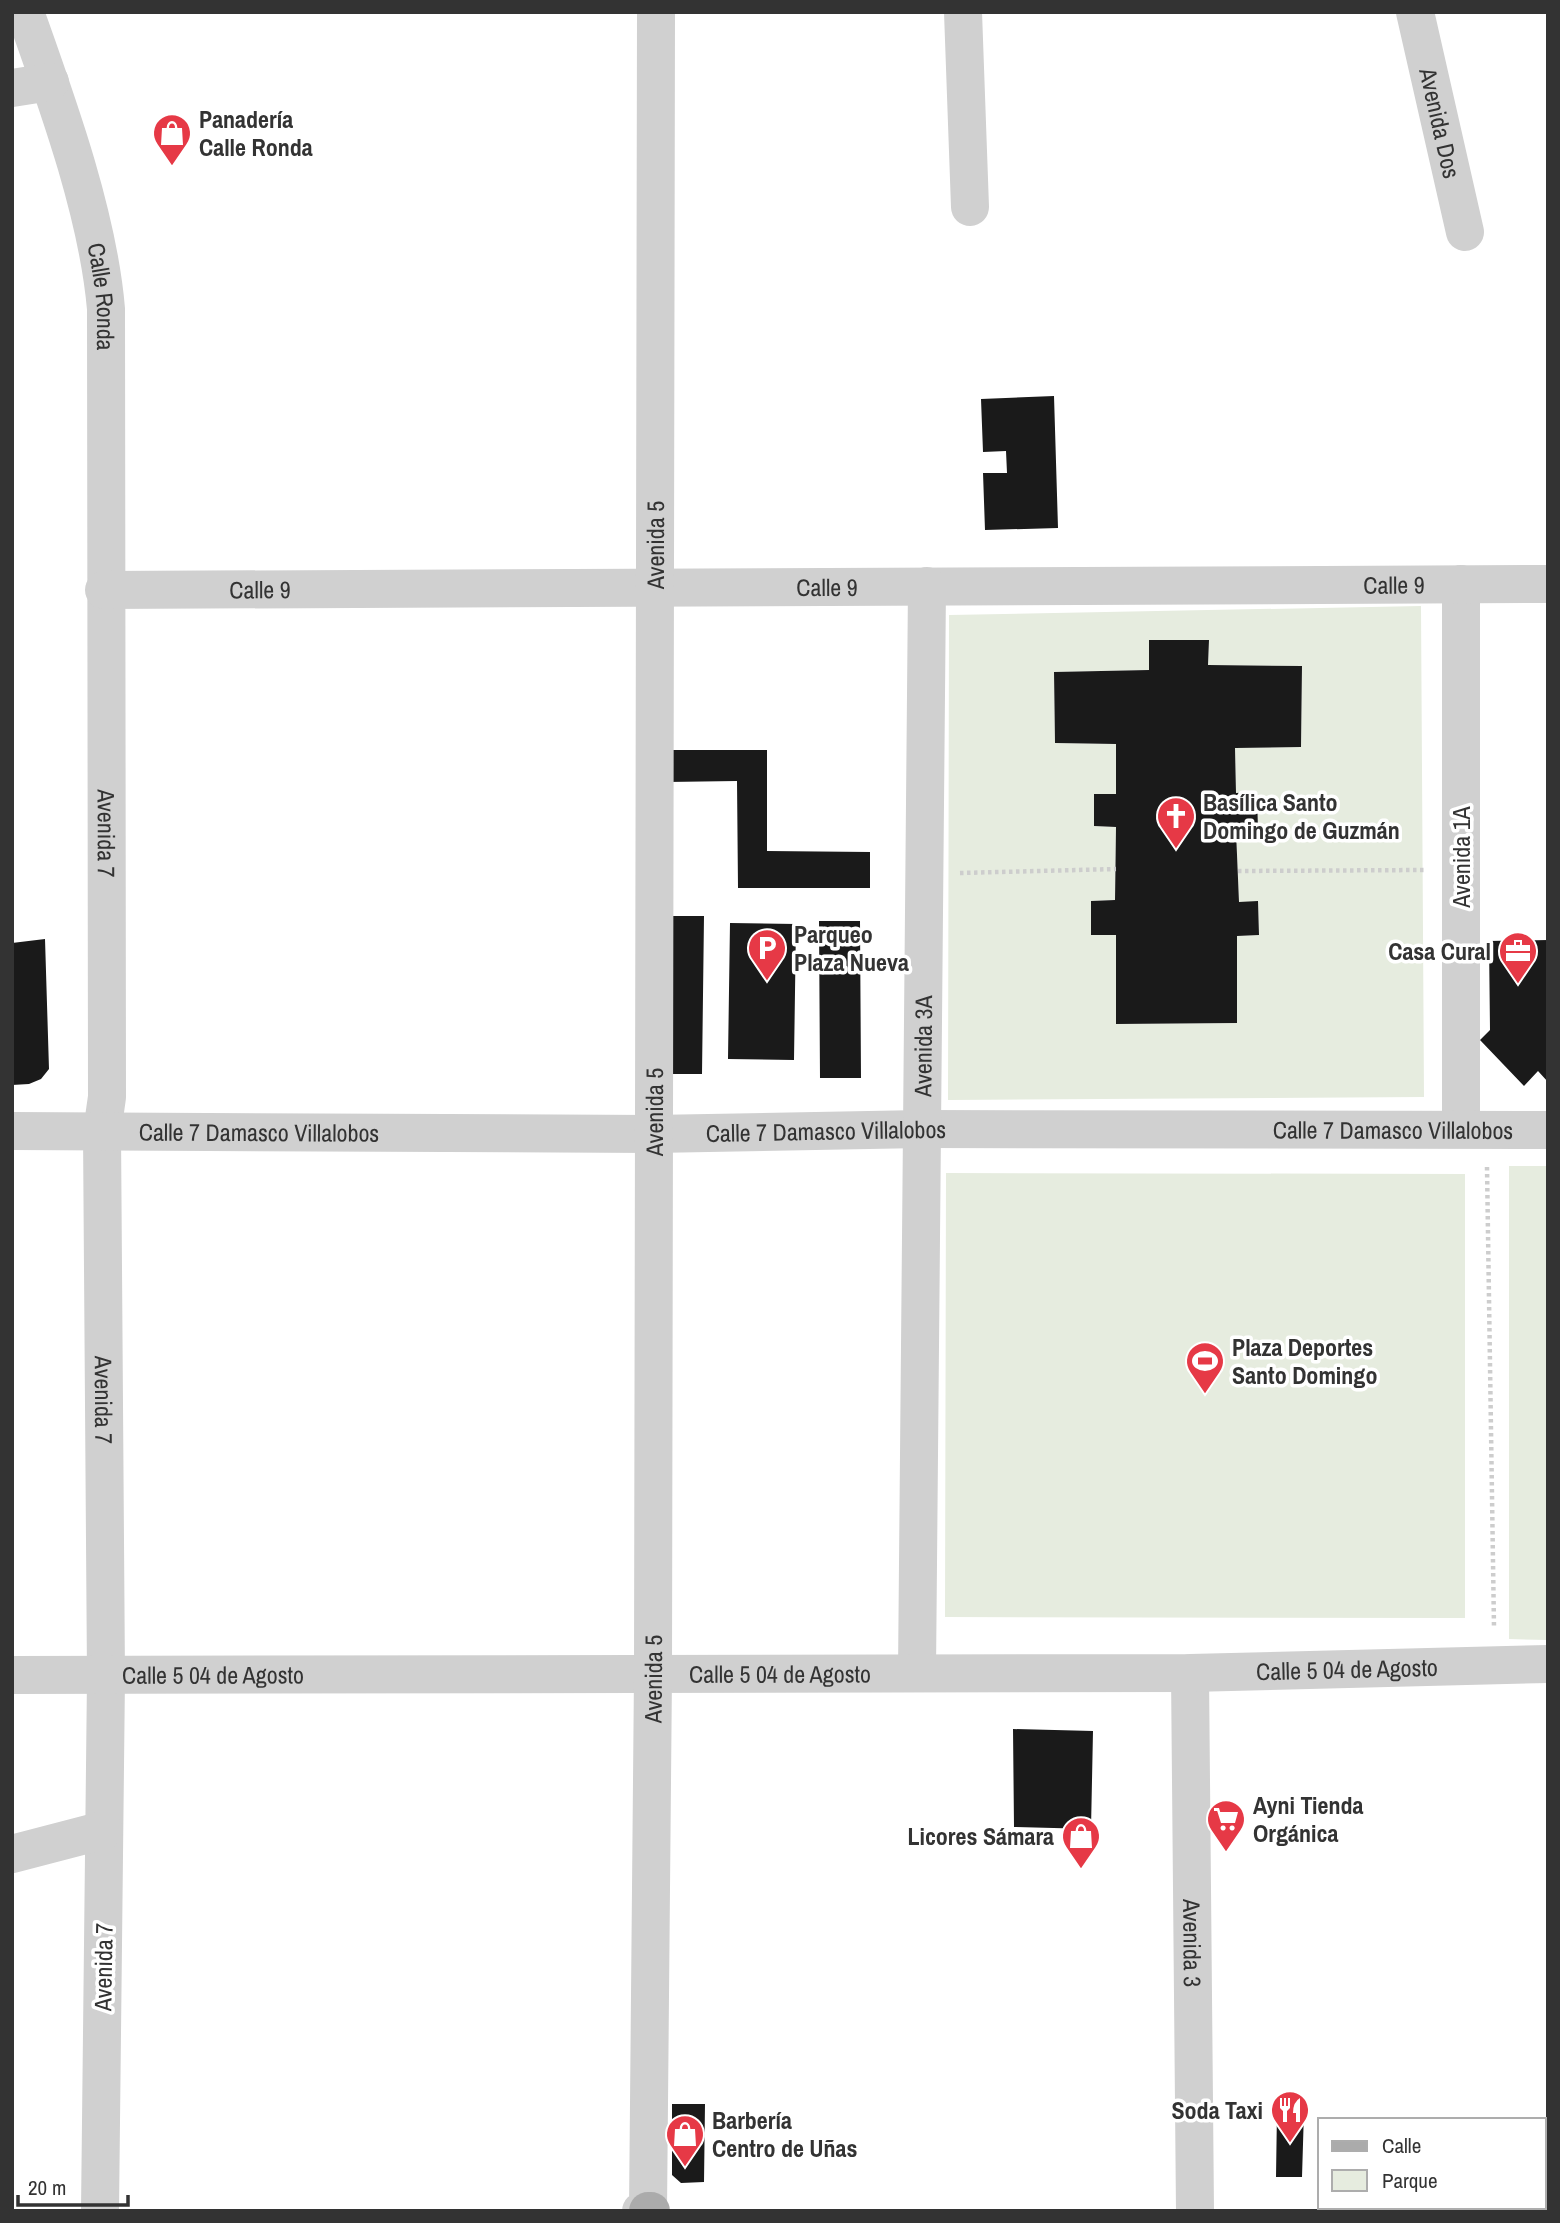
<svg xmlns="http://www.w3.org/2000/svg" width="1560" height="2223" viewBox="0 0 1560 2223" font-family="'Archivo Narrow',sans-serif">
<style>
.green{fill:#e6ecdf;fill-rule:evenodd}
.building{fill:#1a1a1a}
.lines{fill:none;stroke-linecap:round;stroke-linejoin:round}
.path{stroke:#cdcdcd;stroke-width:4.5;stroke-dasharray:3.5 3.5;stroke-linecap:butt}
.minor{stroke:#d0d0d0;stroke-width:38}
.major{stroke:#ababab;stroke-width:38}
.labels{text-anchor:middle;dominant-baseline:central;stroke-width:7;stroke-linejoin:round;paint-order:stroke}
.poi-label{font-size:24px;font-weight:bold;fill:#333;stroke:#fff;text-anchor:start}
.street-label{font-size:24px;fill:#333;stroke:#fff}
</style>
<rect width="100%" height="100%" fill="#fff"/>
<path class="green" d="M1421 606 1424 1097 948 1100 949 615ZM1150 640H1209L1208 665 1302 666 1301 747 1235 748 1236 793H1257L1258 829 1236 831 1239 902H1258L1259 935 1237 936V1023L1116 1024V935H1091V901L1115 900 1116 827 1094 826V795L1116 794V744L1055 743 1054 672 1149 670Z
M1509 1166H1548V1640L1509 1639Z
M946 1173 1465 1174V1618L945 1617Z"/>
<path class="building" d="M1054 396 1058 528 985 530 983 473H1007L1006 451 983 452 981 399Z
M1149 640H1209L1208 665 1302 666 1301 747 1235 748 1236 793 1257 792 1258 830 1236 831 1239 902 1258 901 1259 935 1237 936V1023L1116 1024V935H1091V901L1115 900 1116 827 1094 826V794H1116V744L1055 743 1054 672 1149 670Z
M668 750H767V851L870 852V888H738L737 781 667 782Z
M667 916H704L702 1074H665Z
M819 921H860L861 1078H820Z
M730 923 796 924 794 1060 728 1059Z
M45 939 49 1069 41 1079 29 1084 12 1085V943Z
M1548 940V1082L1538 1071 1524 1086 1480 1040 1490 1030 1489 941Z
M1013 1729 1093 1731 1091 1829 1014 1827Z
M672 2104H705L704 2182 681 2183 672 2175Z
M1277 2110 1304 2111 1302 2177H1276Z
M1544 2123H1548V2174H1544Z"/>
<g class="lines">
<path class="path" d="M1238 871 1425 870
M960 873 1116 869
M1487 1167 1494 1627"/>
<g class="minor">
<path id="s1" d="M25 12C57 102 98 214 106 309L107 1097 102 1132 106 1677 100 2211"/>
<path d="M963 12 970 207"/>
<path id="s2" d="M1415 12 1465 232"/>
<path d="M12 88 50 82"/>
<path d="M1461 584V1129"/>
<path id="s3" d="M104 590 1548 584"/>
<path id="s4" d="M12 1131 653 1134 922 1129 1548 1130"/>
<path id="s5" d="M917 1672 927 586"/>
<path id="s6" d="M1190 1673 1195 2211"/>
<path id="s7" d="M12 1675 1190 1673 1548 1664"/>
<path d="M12 1854 104 1830"/>
<path id="s8" d="M641 2211H648L653 1674 656 12"/>
</g>
<path class="major" d="M648 2211H651"/>
</g>
<defs>
<symbol id="shop-pin" viewBox="-11 -11 22 30"><path d="M0 17L-7.5 6A9.5 9.5 0 1 1 7.5 6Z" fill="#e63946" stroke="#fff"/><path d="M-5-2.5h2.3a2.7 3.5 0 0 1 5.4 0H5L5.5 6h-11ZM-1.5-2.5h3a1.5 2.3 0 0 0-3 0Z" fill="#fff"/></symbol>
<symbol id="church-pin" viewBox="-11 -11 22 30"><path d="M0 17L-7.5 6A9.5 9.5 0 1 1 7.5 6Z" fill="#e63946" stroke="#fff"/><path d="M-1.2-6h2.4v3.5h3.3v2.4h-3.3V6h-2.4V-.1h-3.3v-2.4h3.3Z" fill="#fff"/></symbol>
<symbol id="parking-pin" viewBox="-11 -11 22 30"><path d="M0 17L-7.5 6A9.5 9.5 0 1 1 7.5 6Z" fill="#e63946" stroke="#fff"/><path d="M-3.5-5.5H1a3.5 3.5 0 0 1 0 7H-1V5.5H-3.5ZM-1-3.4V-.6H.8a1.4 1.4 0 0 0 0-2.8Z" fill="#fff"/></symbol>
<symbol id="office-pin" viewBox="-11 -11 22 30"><path d="M0 17L-7.5 6A9.5 9.5 0 1 1 7.5 6Z" fill="#e63946" stroke="#fff"/><path d="M-6-3h4V-5.5h4V-3h4V5H-6ZM-1-4.5V-3h2v-1.5ZM-6 0V1H6V0Z" fill="#fff"/></symbol>
<symbol id="stadium-pin" viewBox="-11 -11 22 30"><path d="M0 17L-7.5 6A9.5 9.5 0 1 1 7.5 6Z" fill="#e63946" stroke="#fff"/><path d="M0-5a6.5 5 0 1 0 0 10a6.5 5 0 1 0 0-10ZM-3.5-1.8h7v3.6h-7Z" fill="#fff"/></symbol>
<symbol id="supermarket-pin" viewBox="-11 -11 22 30"><path d="M0 17L-7.5 6A9.5 9.5 0 1 1 7.5 6Z" fill="#e63946" stroke="#fff"/><path d="M-6-5.5h2.5l.6 2H6L4.5 2H-2.5L-4.4-4H-6ZM-1.5 3.2a1.3 1.3 0 1 0 .1 0ZM3 3.2a1.3 1.3 0 1 0 .1 0Z" fill="#fff"/></symbol>
<symbol id="restaurant-pin" viewBox="-11 -11 22 30"><path d="M0 17L-7.5 6A9.5 9.5 0 1 1 7.5 6Z" fill="#e63946" stroke="#fff"/><path d="M-5-6h1v4h1v-4h1v4h1v-4h1v5L-1.5 .5V6h-2V.5L-5-1ZM5-6V6H3V1.5H1.5Q1.5-4 5-6Z" fill="#fff"/></symbol>
</defs>
<g fill-rule="evenodd">
<use href="#shop-pin" x="150" y="111" width="44" height="60"/>
<use href="#church-pin" x="1154" y="794" width="44" height="60"/>
<use href="#parking-pin" x="745" y="926" width="44" height="60"/>
<use href="#office-pin" x="1496" y="929" width="44" height="60"/>
<use href="#stadium-pin" x="1183" y="1339" width="44" height="60"/>
<use href="#supermarket-pin" x="1204" y="1797" width="44" height="60"/>
<use href="#shop-pin" x="1059" y="1814" width="44" height="60"/>
<use href="#restaurant-pin" x="1268" y="2088" width="44" height="60"/>
<use href="#shop-pin" x="663" y="2112" width="44" height="60"/>
</g>
<g class="labels">
<g class="poi-label">
<text x="199" y="119">Panadería<tspan x="199" dy="28">Calle Ronda</tspan></text>
<text x="1203" y="802">Basílica Santo<tspan x="1203" dy="28">Domingo de Guzmán</tspan></text>
<text x="794" y="934">Parqueo<tspan x="794" dy="28">Plaza Nueva</tspan></text>
<text x="1491" y="951" text-anchor="end">Casa Cural</text>
<text x="1232" y="1347">Plaza Deportes<tspan x="1232" dy="28">Santo Domingo</tspan></text>
<text x="1253" y="1805">Ayni Tienda<tspan x="1253" dy="28">Orgánica</tspan></text>
<text x="1054" y="1836" text-anchor="end">Licores Sámara</text>
<text x="1263" y="2110" text-anchor="end">Soda Taxi</text>
<text x="712" y="2120">Barbería<tspan x="712" dy="28">Centro de Uñas</tspan></text>
</g>
<g class="street-label">
<text stroke="none"><textPath href="#s2" startOffset="114">Avenida Dos</textPath></text>
<text stroke="none"><textPath href="#s1" startOffset="296">Calle Ronda</textPath></text>
<text stroke="none"><textPath href="#s8" startOffset="1673">Avenida 5</textPath></text>
<text stroke="none"><textPath href="#s3" startOffset="1290">Calle 9</textPath></text>
<text stroke="none"><textPath href="#s3" startOffset="723">Calle 9</textPath></text>
<text stroke="none"><textPath href="#s3" startOffset="156">Calle 9</textPath></text>
<text stroke="none"><textPath href="#s1" startOffset="833">Avenida 7</textPath></text>
<text transform="translate(1461 857) rotate(-90)">Avenida 1A</text>
<text stroke="none"><textPath href="#s5" startOffset="626">Avenida 3A</textPath></text>
<text stroke="none"><textPath href="#s8" startOffset="1106">Avenida 5</textPath></text>
<text stroke="none"><textPath href="#s4" startOffset="1381">Calle 7 Damasco Villalobos</textPath></text>
<text stroke="none"><textPath href="#s4" startOffset="814">Calle 7 Damasco Villalobos</textPath></text>
<text stroke="none"><textPath href="#s4" startOffset="247">Calle 7 Damasco Villalobos</textPath></text>
<text stroke="none"><textPath href="#s1" startOffset="1400">Avenida 7</textPath></text>
<text stroke="none"><textPath href="#s7" startOffset="1335">Calle 5 04 de Agosto</textPath></text>
<text stroke="none"><textPath href="#s7" startOffset="768">Calle 5 04 de Agosto</textPath></text>
<text stroke="none"><textPath href="#s7" startOffset="201">Calle 5 04 de Agosto</textPath></text>
<text stroke="none"><textPath href="#s8" startOffset="539">Avenida 5</textPath></text>
<text stroke="none"><textPath href="#s6" startOffset="270">Avenida 3</textPath></text>
<text transform="translate(103 1967) rotate(-89)">Avenida 7</text>
</g>
</g>
<rect width="1560" height="2223" fill="none" stroke="#333333" stroke-width="28"/>
<rect x="1318" y="2118" width="228" height="91" fill="#ffffff" stroke="#adadad" stroke-width="2"/>
<rect x="1332" y="2141" width="35" height="10" fill="#ababab" stroke="#adadad" stroke-width="2"/>
<text x="1382" y="2153" font-size="21" fill="#333333">Calle</text>
<rect x="1332" y="2170" width="35" height="21" fill="#e6ecdf" stroke="#adadad" stroke-width="2"/>
<text x="1382" y="2188" font-size="21" fill="#333333">Parque</text>
<path d="M18 2195v10h110v-10" fill="none" stroke="#333333" stroke-width="3.5"/>
<text x="28" y="2195" font-size="21" fill="#333333" stroke="#ffffff" stroke-width="5" paint-order="stroke">20 m</text>
</svg>
